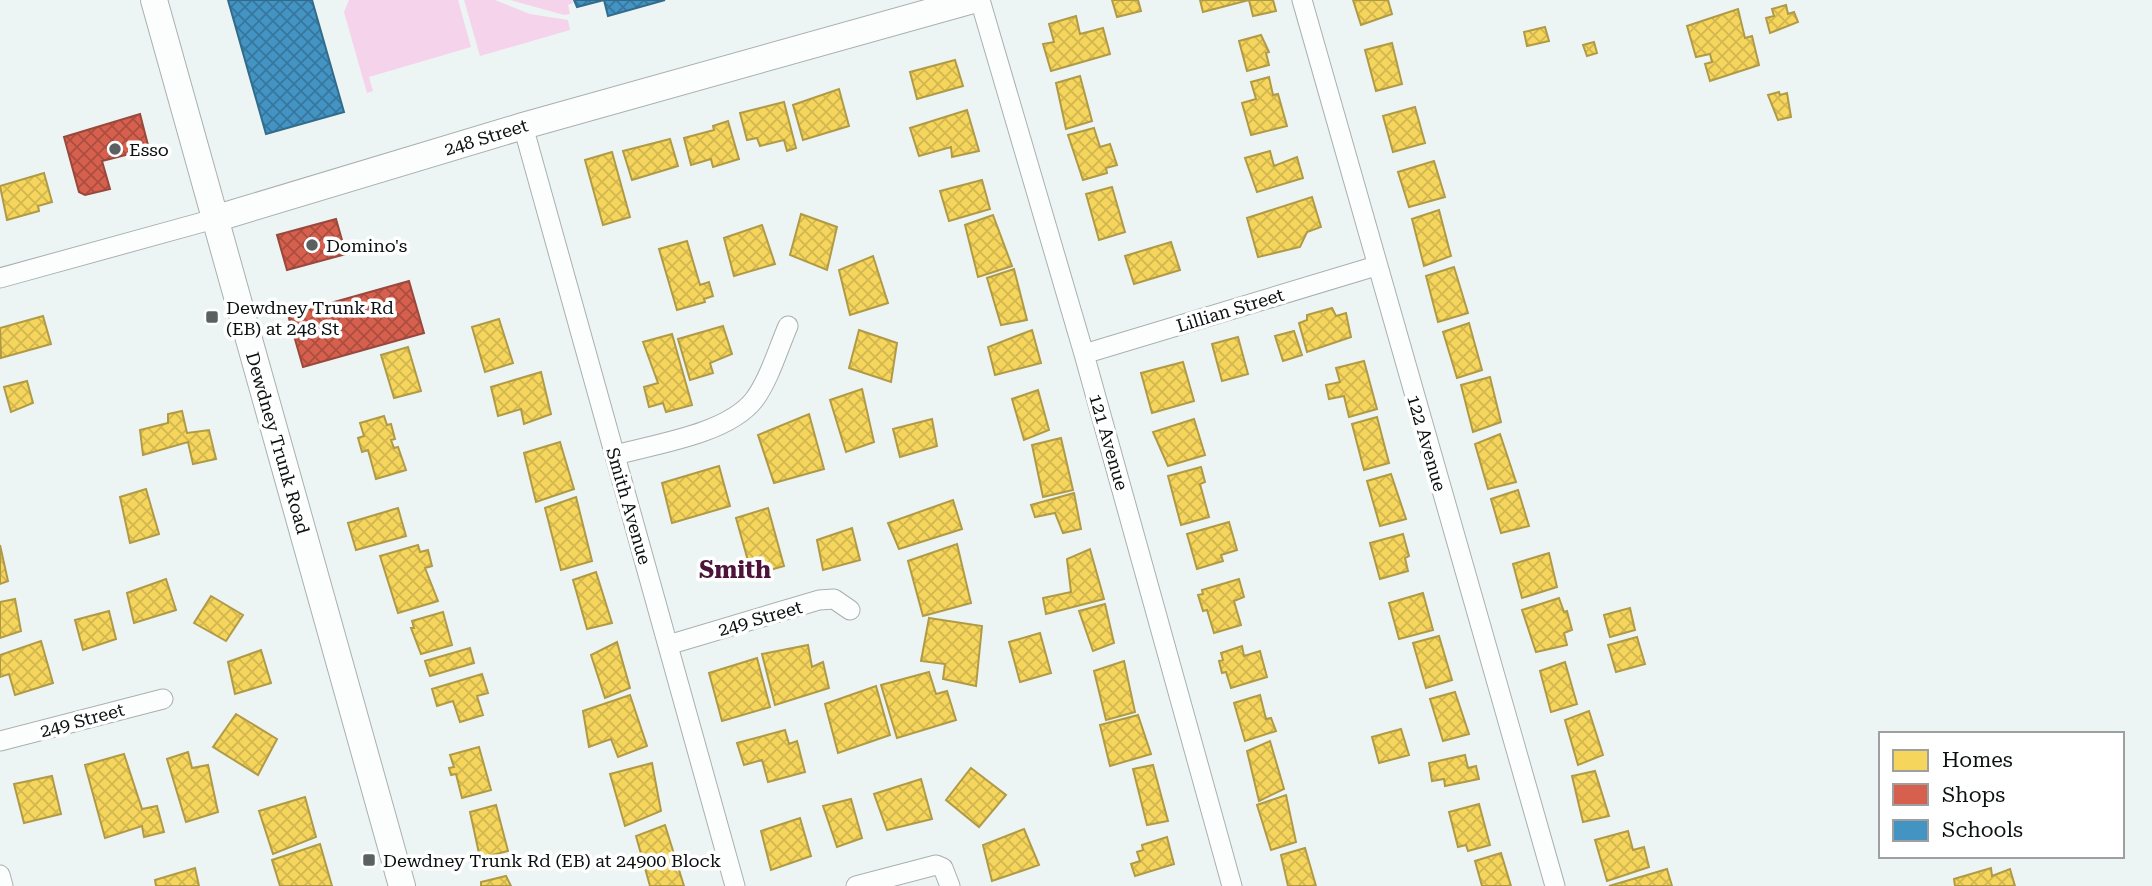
<svg xmlns="http://www.w3.org/2000/svg" width="2152" height="886" viewBox="0 0 2152 886" font-family="'Roboto Serif',serif">
<style>
.grass{fill:#f5d3ea}
.homes{fill:url(#homes-cross-hatch);stroke:#b09a45;stroke-width:2}
.shops{fill:url(#shops-cross-hatch);stroke:#99483b;stroke-width:2}
.schools{fill:url(#schools-cross-hatch);stroke:#326c8d;stroke-width:2}
.lines{fill:none;stroke-linecap:round;stroke-linejoin:round}
.street-casing{stroke:#a9b0af;stroke-width:21}
.secondary-casing{stroke:#a9b0af;stroke-width:28}
.street{stroke:#fcfefd;stroke-width:19}
.secondary{stroke:#fcfefd;stroke-width:26}
.poi-dot{fill:#5a6160;stroke:#fff;stroke-width:2.5}
.labels{text-anchor:middle;dominant-baseline:central;stroke-width:7;stroke-linejoin:round;paint-order:stroke}
.street-label{font-size:18px;fill:#0b1110;stroke:#fff}
.poi-label{font-size:18px;fill:#0b1110;stroke:#fff;text-anchor:start}
.district-label{font-size:24px;font-weight:bold;fill:#4d133b;stroke:#fff}
</style>
<defs>
<pattern id="homes-cross-hatch" width="8" height="8" patternUnits="userSpaceOnUse" patternTransform="scale(1.75)"><rect width="8" height="8" fill="#f6d55c"/><path d="M0 0l8 8M0 8l8-8" fill="none" stroke="#d2b64f"/></pattern>
<pattern id="shops-cross-hatch" width="8" height="8" patternUnits="userSpaceOnUse" patternTransform="scale(1.75)"><rect width="8" height="8" fill="#d6604d"/><path d="M0 0l8 8M0 8l8-8" fill="none" stroke="#ac4e3f"/></pattern>
<pattern id="schools-cross-hatch" width="8" height="8" patternUnits="userSpaceOnUse" patternTransform="scale(1.75)"><rect width="8" height="8" fill="#4393c3"/><path d="M0 0l8 8M0 8l8-8" fill="none" stroke="#36779d"/></pattern>
</defs>
<rect width="100%" height="100%" fill="#ecf5f4"/>
<path class="grass" d="M349 0H458L471 47 369 77 373 91 367 93 344 12Z
M464 0H495L530 14 568 20 570 30 480 56Z
M510 0H572L573 3 568 5 570 14 564 15Z"/>
<path class="homes" d="M1112 0H1138L1141 11 1117 17Z
M1200 0H1273L1276 11 1253 16 1249 0 1203 12Z
M1353 0H1388L1392 14 1361 25Z
M1786 5 1788 14 1794 12 1798 22 1770 33 1766 18 1774 16 1772 9Z
M1738 9 1745 38 1752 36 1759 65 1710 81 1705 64 1712 62 1710 54 1696 57 1687 26Z
M1076 16 1080 34 1103 28 1110 54 1051 71 1043 44 1054 42 1049 24Z
M1545 27 1549 41 1527 46 1524 32Z
M1261 35 1269 52 1266 53 1269 65 1247 71 1239 41Z
M1594 42 1597 53 1587 56 1583 45Z
M1392 43 1402 84 1376 91 1365 50Z
M955 60 963 86 917 99 910 72Z
M1080 76 1092 121 1066 129 1056 83Z
M1269 77 1273 95 1278 94 1287 126 1251 135 1242 103 1256 99 1251 82Z
M839 89 849 126 803 140 793 105Z
M1779 92 1780 95 1787 93 1791 117 1778 120 1768 95Z
M784 102 796 148 787 151 784 140 760 146 757 138 747 140 740 113Z
M1415 107 1425 143 1393 152 1383 116Z
M967 110 979 151 952 157 951 147 919 156 910 128Z
M728 121 739 159 713 167 711 159 691 165 684 138 714 130 713 126Z
M1094 128 1100 147 1110 144 1117 165 1106 168 1107 173 1083 180 1068 135Z
M670 139 678 166 632 180 623 151Z
M1270 151 1274 166 1297 157 1303 178 1257 192 1245 158Z
M612 152 630 217 603 225 585 160Z
M1434 161 1445 197 1409 207 1398 172Z
M44 173 52 202 38 206 39 211 7 220 0 186Z
M982 180 990 209 949 221 940 191Z
M1112 187 1125 232 1099 240 1086 194Z
M1312 197 1321 227 1307 232 1300 247 1258 257 1247 218Z
M1439 210 1451 256 1424 266 1412 219Z
M801 214 837 227 827 270 790 255Z
M993 215 1012 266 978 277 965 225Z
M762 225 775 264 734 276 724 238Z
M687 241 700 285 709 282 713 296 704 299 705 302 677 310 659 249Z
M1171 242 1180 270 1134 284 1125 256Z
M873 256 888 303 850 315 839 270Z
M1454 267 1468 313 1438 322 1426 276Z
M1014 269 1027 320 1001 325 987 278Z
M1332 308 1336 316 1346 313 1351 337 1307 352 1299 323 1307 320V315Z
M43 316 51 344 1 358 0 328Z
M499 319 513 363 485 372 472 327Z
M1469 323 1482 370 1457 378 1443 332Z
M723 326 732 354 710 363 713 373 690 380 678 339Z
M859 330 897 343 891 382 849 368Z
M1032 330 1041 363 995 375 988 347Z
M1294 331 1302 355 1283 361 1275 336Z
M672 334 692 405 666 412 663 403 649 407 644 387 658 383 643 342Z
M1238 337 1248 374 1222 381 1212 344Z
M408 347 421 391 394 398 381 355Z
M1364 361 1377 409 1349 417 1344 396 1329 399 1326 385 1340 382 1336 368Z
M1183 362 1194 401 1152 413 1141 373Z
M541 372 551 414 524 424 521 409 498 416 491 387Z
M1490 377 1501 422 1473 432 1461 385Z
M27 381 33 403 11 412 4 387Z
M862 389 874 442 846 452 830 400Z
M1038 390 1049 430 1024 440 1012 399Z
M182 411 187 433 209 430 216 459 193 464 188 442 143 455 140 430 168 423V414Z
M809 414 824 469 774 483 758 435Z
M384 416 387 425 391 424 395 439 391 440 394 448 398 447 406 470 376 479 368 450 362 452 358 438 364 436 360 423Z
M1377 417 1389 463 1364 470 1352 424Z
M932 419 937 446 900 457 893 429Z
M1194 419 1205 455 1168 466 1153 432Z
M1500 434 1516 482 1488 489 1475 444Z
M1061 438 1073 490 1043 497 1032 445Z
M560 442 574 489 536 502 524 453Z
M719 466 730 506 672 523 662 483Z
M1201 467 1205 482 1200 484 1209 517 1181 525 1168 476Z
M1391 474 1406 519 1380 526 1367 481Z
M146 489 159 534 130 543 120 497Z
M1518 490 1529 526 1501 533 1491 499Z
M1074 493 1081 529 1063 533 1055 513 1035 517 1031 505Z
M576 497 592 561 561 570 545 508Z
M953 500 962 529 899 549 888 523Z
M398 508 406 536 356 550 348 523Z
M768 508 784 566 752 575 736 518Z
M1229 522 1237 550 1221 555 1223 561 1197 569 1187 534Z
M852 528 860 560 823 570 817 540Z
M1403 534 1409 556 1405 558 1408 571 1380 579 1370 543Z
M957 544 971 603 923 616 908 561Z
M0 545 8 581 0 584Z
M418 545 420 552 428 550 432 566 425 568 438 601 398 613 380 556Z
M1090 549 1104 599 1046 614 1043 598 1071 592 1067 559Z
M1549 553 1557 587 1522 598 1513 564Z
M596 572 612 623 587 629 573 580Z
M166 579 176 610 134 623 127 593Z
M1239 579 1244 597 1234 601 1241 625 1214 633 1207 610 1203 611 1198 595 1203 594 1202 590Z
M1423 593 1433 630 1399 639 1389 603Z
M211 596 243 615 226 641 194 623Z
M1559 598 1564 612 1567 611 1572 630 1564 633 1567 645 1536 652 1522 610Z
M15 599 21 631 0 638V602Z
M1105 604 1114 643 1093 651 1079 611Z
M1630 608 1635 630 1610 637 1604 615Z
M109 611 116 639 83 650 75 620Z
M443 612 452 645 421 654 411 628H414L412 621Z
M929 618 982 626 976 686 943 679 945 664 921 661Z
M1040 633 1051 673 1020 682 1009 642Z
M1439 636 1452 680 1426 688 1413 643Z
M1637 637 1645 664 1616 672 1608 645Z
M41 641 53 683 15 695 9 674 0 677V655Z
M617 642 630 688 605 698 591 655Z
M808 645 812 667 823 662 829 688 775 705 762 654Z
M1242 646 1244 656 1260 651 1267 677 1231 688 1226 672 1222 673 1219 661 1223 660 1221 653Z
M470 648 474 663 430 676 425 661Z
M261 650 271 683 235 694 228 662Z
M757 658 770 707 722 721 709 673Z
M1124 661 1135 712 1106 720 1094 671Z
M1565 662 1577 704 1551 712 1540 671Z
M929 672 936 694 947 691 956 720 897 738 881 685Z
M482 674 488 693 477 696 483 715 460 722 453 701 437 706 432 689Z
M876 686 890 735 838 753 825 704Z
M1455 692 1469 734 1443 741 1430 699Z
M630 695 647 746 618 757 611 739 589 747 583 711Z
M1260 695 1266 719 1271 718 1276 731 1245 741 1234 703Z
M1589 711 1603 755 1578 765 1565 720Z
M236 714 277 739 258 775 213 747Z
M1138 715 1151 754 1110 766 1100 725Z
M1401 729 1409 755 1379 763 1372 737Z
M785 730 789 744 797 741 805 772 768 782 762 760 744 765 737 743Z
M1270 741 1284 789 1259 801 1247 751Z
M479 747 491 790 462 798 456 774 451 775 449 768 454 767 450 755Z
M188 752 192 768 208 765 218 812 186 822 167 759Z
M124 754 142 809 157 806 164 832 144 837 142 826 105 838 85 765Z
M1465 755 1468 768 1476 766 1479 779 1445 786 1444 779 1432 781 1429 763Z
M652 763 661 811 625 826 610 774Z
M1153 765 1168 821 1147 825 1133 769Z
M971 768 1006 795 979 827 946 800Z
M1595 771 1609 816 1583 822 1572 776Z
M52 776 61 814 24 823 14 784Z
M921 779 932 819 887 830 874 794Z
M1286 795 1296 842 1271 850 1257 805Z
M305 797 316 837 273 854 259 811Z
M851 799 862 838 837 847 823 806Z
M1479 804 1490 845 1468 851 1466 845 1458 847 1449 812Z
M496 805 508 851 480 858 470 812Z
M800 818 811 856 771 870 761 831Z
M665 825 684 886H650L636 836Z
M1024 829 1039 865 992 881 983 845Z
M1628 831 1633 850 1644 847 1649 867 1607 881 1595 840Z
M1167 837 1174 864 1135 876 1131 864 1140 861 1137 852 1143 850 1142 845Z
M320 844 332 886H280L272 860Z
M1305 848 1316 886H1288L1281 855Z
M1501 853 1511 886H1482L1475 861Z
M195 868 199 886H156L155 880Z
M1991 868 1992 876 2010 869 2015 886H1955L1954 879Z
M1667 869 1672 886H1609Z
M506 876 511 886H481V882Z"/>
<path class="shops" d="M140 114 149 149 102 161 110 189 85 195 79 192 64 137Z
M336 219 346 254 287 270 277 235Z
M409 281 424 333 303 367 288 315Z"/>
<path class="schools" d="M228 0H312L344 112 266 134Z
M574 0H604L577 7Z
M604 0H665L608 16Z"/>
<g class="lines">
<defs>
<path id="street" d="M980 0 1084 354 1232 886
M1302 0 1555 886
M523 126 735 886
M0 278 214 219
M1084 354 1376 266
M615 455C656 444 727 434 754 400 769 380 778 349 788 326
M668 645 819 600 834 599 850 610
M0 741 163 699
M0 875 3 886
M856 886 936 865 943 868 950 886"/>
<path id="secondary" d="M154 0 402 886
M214 219 523 126 973 0"/>
</defs>
<use href="#street" class="street-casing"/>
<use href="#secondary" class="secondary-casing"/>
<use href="#street" class="street"/>
<use href="#secondary" class="secondary"/>
</g>
<g class="poi-dot">
<circle cx="115" cy="149" r="7"/>
<circle cx="312" cy="245" r="7"/>
<rect x="205" y="310" width="14" height="14" rx="3.5"/>
<rect x="362" y="853" width="14" height="14" rx="3.5"/>
</g>
<g class="labels">
<g class="street-label">
<text transform="translate(486 137) rotate(-17)">248 Street</text>
<text transform="translate(1230 310) rotate(-17)">Lillian Street</text>
<text transform="translate(1109 442) rotate(74)">121 Avenue</text>
<text transform="translate(278 443) rotate(74)">Dewdney Trunk Road</text>
<text transform="translate(1427 443) rotate(74)">122 Avenue</text>
<text transform="translate(629 506) rotate(74)">Smith Avenue</text>
<text transform="translate(760 618) rotate(-16)">249 Street</text>
<text transform="translate(82 720) rotate(-15)">249 Street</text>
</g>
<g class="poi-label">
<text x="129" y="149">Esso</text>
<text x="326" y="245">Domino's</text>
<text x="226" y="307">Dewdney Trunk Rd<tspan x="226" dy="21">(EB) at 248 St</tspan></text>
<text x="383" y="860">Dewdney Trunk Rd (EB) at 24900 Block</text>
</g>
<g class="district-label">
<text x="735" y="570">Smith</text>
</g>
</g>
<rect x="1879" y="732" width="245" height="126" fill="#ffffff" stroke="#9da09f" stroke-width="2"/>
<rect x="1893" y="750" width="35" height="21" fill="#f6d55c" stroke="#9da09f" stroke-width="2"/>
<text x="1942" y="767" font-size="21" fill="#0b1110">Homes</text>
<rect x="1893" y="784" width="35" height="21" fill="#d6604d" stroke="#9da09f" stroke-width="2"/>
<text x="1942" y="802" font-size="21" fill="#0b1110">Shops</text>
<rect x="1893" y="820" width="35" height="21" fill="#4393c3" stroke="#9da09f" stroke-width="2"/>
<text x="1942" y="837" font-size="21" fill="#0b1110">Schools</text>
</svg>
